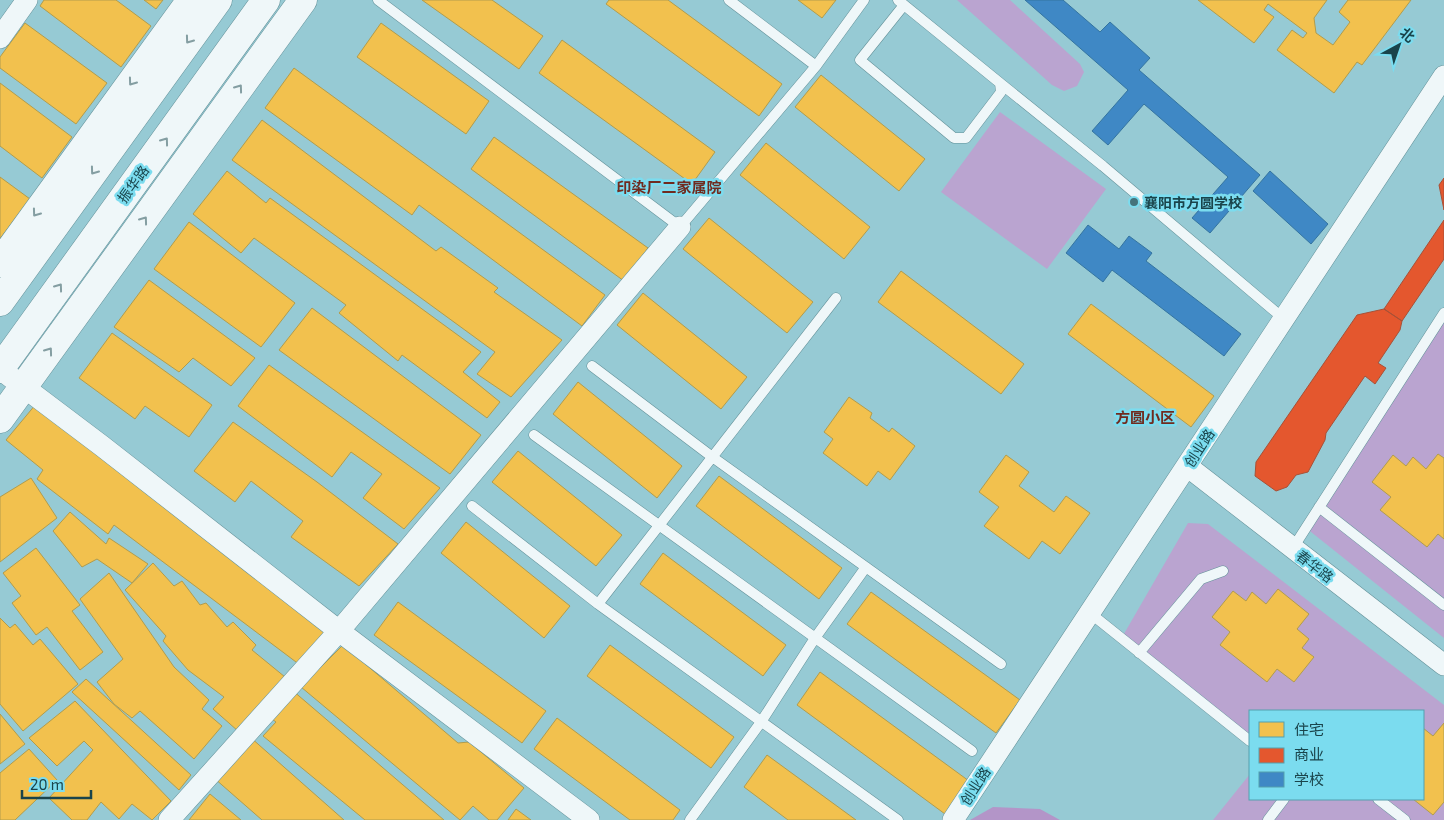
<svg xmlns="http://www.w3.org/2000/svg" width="1444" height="820" viewBox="0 0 1444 820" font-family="'Exo 2','Noto Sans SC',sans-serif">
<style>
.green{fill:#baa4d0}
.forest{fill:#b395c8}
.homes{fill:#f2c14e;stroke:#b19c4d}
.shops{fill:#e4572e;stroke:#a75137}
.schools{fill:#3f88c5;stroke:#3474a0}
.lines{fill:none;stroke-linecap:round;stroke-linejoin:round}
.lane-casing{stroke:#639199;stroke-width:11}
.street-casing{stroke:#639199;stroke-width:22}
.secondary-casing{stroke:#639199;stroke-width:29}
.lane{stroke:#eff7f9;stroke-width:10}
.street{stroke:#eff7f9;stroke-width:21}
.secondary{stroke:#eff7f9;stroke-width:28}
.oneway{stroke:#849ea2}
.poi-dot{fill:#45737b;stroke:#7bdcef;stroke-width:2}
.labels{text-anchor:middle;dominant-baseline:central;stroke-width:5;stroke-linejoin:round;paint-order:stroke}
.street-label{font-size:14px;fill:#1a444b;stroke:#7bdcef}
.poi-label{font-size:14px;font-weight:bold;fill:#1a444b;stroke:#7bdcef;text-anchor:start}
.neighbourhood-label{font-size:15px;font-weight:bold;fill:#702b1f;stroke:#7bdcef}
</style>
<rect width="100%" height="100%" fill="#96cad4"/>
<path class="green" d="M957 0H1010L1080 64 1084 72 1077 86 1064 91 1052 85Z
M1000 112 1106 189 1047 269 941 192Z
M1444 314V638L1306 528Z
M1188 523 1208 524 1444 705V820H1213L1250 774V799H1423V711H1250V741L1121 639Z"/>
<path class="forest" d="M993 807 1040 809 1060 820H970Z"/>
<path class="homes" d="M44 0H116L151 26 121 67 40 6Z
M144 0H163L156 9Z
M422 0H492L543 36 519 69Z
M609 0H668L782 84 759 116 606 4Z
M798 0H836L822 18Z
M1198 0H1327L1314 18 1316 33 1333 45 1350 22 1339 12 1348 0H1411L1362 65 1357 62 1334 93 1277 50 1292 30 1303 38 1307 33 1268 4 1264 10 1274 17 1254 43Z
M25 23 107 83 76 124 0 68V57Z
M381 23 489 101 466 134 357 57Z
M562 40 715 152 692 184 539 73Z
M294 68 605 295 582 326 419 205 412 215 265 108Z
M821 75 925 159 899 191 795 107Z
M0 83 72 137 42 178 0 146Z
M262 120 436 251 441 247 498 288 494 292 562 340 511 397 477 374 495 352 232 160Z
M494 137 648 248 624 281 471 169Z
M766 143 870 227 844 259 740 175Z
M227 171 266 203 270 198 481 352 463 372 500 402 487 418 402 355 398 361 339 313 346 305 254 238 241 253 193 214Z
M0 177 30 199 0 239Z
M709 218 813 302 787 333 683 249Z
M189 222 295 303 261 347 154 269Z
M901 271 1024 364 1001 394 878 302Z
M149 280 255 358 231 386 193 358 179 372 114 327Z
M643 293 747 377 721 409 617 325Z
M1091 304 1214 396 1191 427 1068 334Z
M312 308 481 435 450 474 279 350Z
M112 333 212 405 189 437 145 406 135 419 79 378Z
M269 365 440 488 404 529 363 498 382 474 351 452 332 477 238 406Z
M578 382 682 466 657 498 553 414Z
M849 397 872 413 870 418 889 432 892 428 915 446 890 480 878 471 867 486 823 453 833 439 824 432Z
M36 404 326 632 300 665 114 525 108 534 37 479 43 470 6 440Z
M233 422 317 482 398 544 359 586 291 537 303 521 251 481 235 502 194 471Z
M518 451 622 535 596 566 492 482Z
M1438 454 1444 458V539L1438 534 1427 547 1380 510 1391 497 1372 482 1393 455 1406 466 1413 457 1426 469Z
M1006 455 1029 472 1019 486 1054 512 1066 496 1090 513 1060 554 1042 541 1029 559 984 526 999 507 979 492Z
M719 476 842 568 819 599 696 506Z
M31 478 57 518 0 562V497Z
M70 512 106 544 109 538 148 564 132 583 97 559 82 567 53 531Z
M466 522 570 606 544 638 441 553Z
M36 548 80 605 72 611 103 652 80 670 47 627 36 635 12 603 21 596 3 573Z
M663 553 786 645 763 676 640 584Z
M153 563 174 586 182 581 200 605 206 603 227 627 233 622 256 645 252 650 285 677 238 731 213 709 224 697 188 670 163 641 166 636 125 590Z
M109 573 174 667 209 700 202 709 222 726 194 759 140 711 132 718 114 704 97 682 123 659 80 599Z
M1278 589 1309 614 1297 629 1309 639 1302 648 1314 657 1294 682 1277 669 1267 682 1220 645 1230 632 1212 617 1233 591 1246 601 1252 592 1266 604Z
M871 592 1020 700 996 733 847 624Z
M398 602 546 711 522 743 374 635Z
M0 618 10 628 15 624 33 645 40 639 78 684 23 731 0 704Z
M343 645 458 743 469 742 524 788 497 820H489L473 806 460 820 301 687Z
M610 645 734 737 711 768 587 676Z
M820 672 969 781 945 814 797 705Z
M86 679 191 775 179 790 72 692Z
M292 690 444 820H365L263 736 276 722 268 716Z
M75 701 171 801 152 820 132 804 119 819 101 802 87 820H72L49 798 93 750 84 741 57 766 29 738Z
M0 714 25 744 0 764Z
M557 718 680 810 673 820H630L534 749Z
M1444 723V802L1433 815 1413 799H1423V728L1433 736Z
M250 737 344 820H262L214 778Z
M29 749 57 780 15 820H0V773Z
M767 755 856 820H788L744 787Z
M210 794 241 820H189Z
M516 809 531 820H508Z"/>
<path class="shops" d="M1444 178V210L1439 185Z
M1444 220V259L1402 321 1384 309Z
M1384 309 1402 321 1400 330 1378 363 1386 368 1375 384 1365 376 1326 433 1325 440 1308 472 1296 475 1287 487 1276 491 1255 476 1256 462 1357 315Z"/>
<path class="schools" d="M1025 0H1063L1100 32 1110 22 1150 58 1139 70 1260 175 1210 233 1192 218 1228 177 1144 104 1108 145 1092 131 1128 90Z
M1270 171 1328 224 1311 244 1253 191Z
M1088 225 1119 249 1129 236 1152 253 1146 261 1241 334 1224 356 1112 270 1103 282 1066 253Z"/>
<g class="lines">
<defs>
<path id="lane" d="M378 0 680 227 816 66 864 0
M729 0 816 66
M898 0 1000 83 1001 92 966 138H954L860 60 904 5
M1000 83 1103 166 1284 319
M836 298 598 604 898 820
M592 366 711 456 1001 664
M534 435 972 751
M472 506 598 604
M1319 507 1444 605
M1293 548 1444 313
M1090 613 1250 741
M1139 653 1201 579 1223 571
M1378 799 1405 820
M690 820 761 722 815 638 866 567
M1268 820 1284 799"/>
<path id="street" d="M0 38 27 0
M0 369 102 446 339 631 589 820
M1187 466 1444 665
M169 820 339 631 680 227
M953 820 1444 76"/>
<path id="secondary" d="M0 263 191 0
M0 302 218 0
M0 369 266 0
M0 419 303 0"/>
</defs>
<use href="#lane" class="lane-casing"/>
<use href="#street" class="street-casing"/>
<use href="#secondary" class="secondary-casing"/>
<use href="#lane" class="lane"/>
<use href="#street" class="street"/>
<use href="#secondary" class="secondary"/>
</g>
<defs><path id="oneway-chevron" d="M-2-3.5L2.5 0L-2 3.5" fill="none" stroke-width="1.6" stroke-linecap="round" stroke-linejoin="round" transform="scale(1.25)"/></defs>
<g class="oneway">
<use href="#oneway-chevron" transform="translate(189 40) rotate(126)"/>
<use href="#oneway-chevron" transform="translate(132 82) rotate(126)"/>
<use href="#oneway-chevron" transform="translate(239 88) rotate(-54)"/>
<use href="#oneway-chevron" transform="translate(165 141) rotate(-54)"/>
<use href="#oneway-chevron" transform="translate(94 171) rotate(126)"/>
<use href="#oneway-chevron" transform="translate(36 213) rotate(126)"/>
<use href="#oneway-chevron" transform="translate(144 220) rotate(-54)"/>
<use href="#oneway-chevron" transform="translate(59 287) rotate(-54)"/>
<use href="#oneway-chevron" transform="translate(49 351) rotate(-54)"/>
</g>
<circle class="poi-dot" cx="1134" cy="202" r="5"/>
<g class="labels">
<g class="street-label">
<text transform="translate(133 184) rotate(-54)">振华路</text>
<text transform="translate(1199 448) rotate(-57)">创业路</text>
<text transform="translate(1315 566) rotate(38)">春华路</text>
<text transform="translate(975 786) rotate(-57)">创业路</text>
</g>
<g class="poi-label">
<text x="1144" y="202">襄阳市方圆学校</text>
</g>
<g class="neighbourhood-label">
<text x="669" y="187">印染厂二家属院</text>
<text x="1145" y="417">方圆小区</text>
</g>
</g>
<rect x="1249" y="710" width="175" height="90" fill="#7bdcef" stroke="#549fad"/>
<rect x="1259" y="722" width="25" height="15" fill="#f2c14e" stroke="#549fad"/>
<text x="1294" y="735" font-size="15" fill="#1a444b">住宅</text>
<rect x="1259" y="748" width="25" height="15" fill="#e4572e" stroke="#549fad"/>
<text x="1294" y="760" font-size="15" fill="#1a444b">商业</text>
<rect x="1259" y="772" width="25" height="15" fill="#3f88c5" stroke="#549fad"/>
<text x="1294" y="785" font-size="15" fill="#1a444b">学校</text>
<g transform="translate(1399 45) rotate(40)" stroke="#7bdcef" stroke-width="4" paint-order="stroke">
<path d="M0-4L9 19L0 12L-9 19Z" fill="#1a444b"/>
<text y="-8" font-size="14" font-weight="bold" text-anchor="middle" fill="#1a444b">北</text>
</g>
<path d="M22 790v8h69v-8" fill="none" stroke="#1a444b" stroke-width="2.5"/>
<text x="30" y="790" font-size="15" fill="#1a444b" stroke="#7bdcef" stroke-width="4" paint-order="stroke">20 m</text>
</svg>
